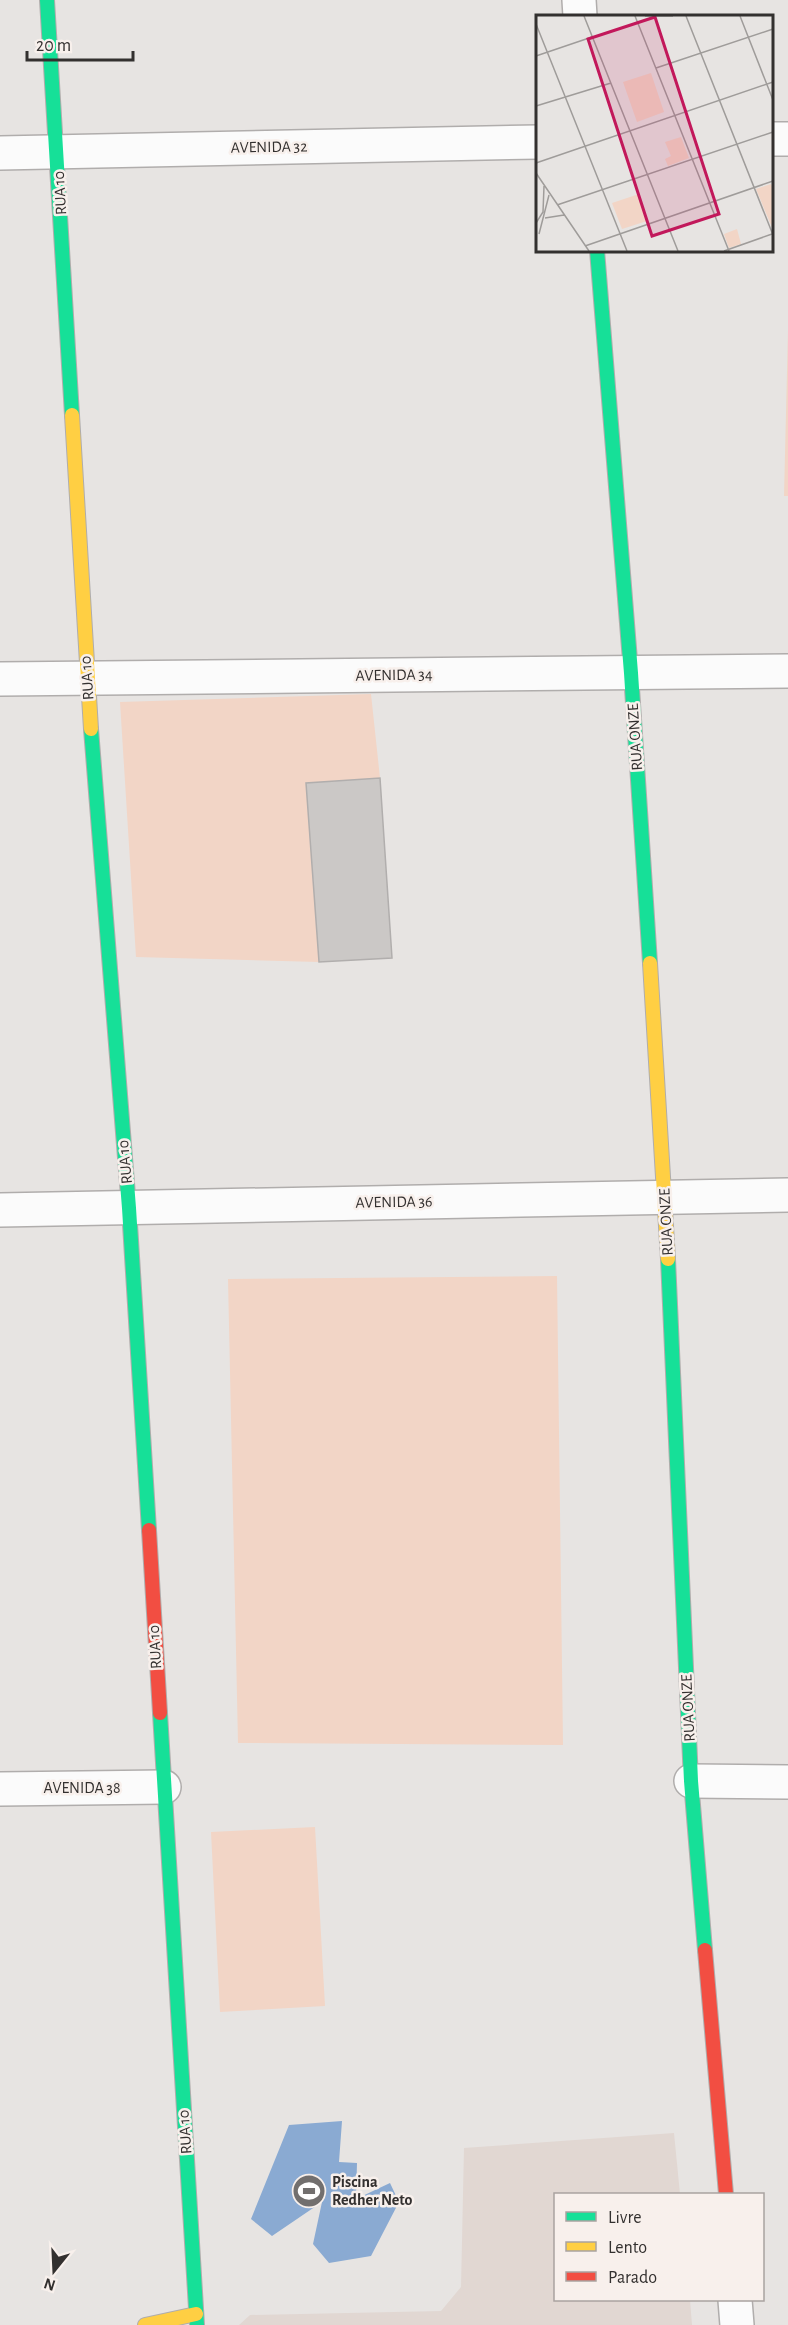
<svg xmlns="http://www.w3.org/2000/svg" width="788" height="2325" viewBox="0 0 788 2325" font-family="'Alegreya Sans',sans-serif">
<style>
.built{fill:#e1d7d2}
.green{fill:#f2d5c6}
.water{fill:#8aaad2}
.building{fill:#cbc8c6;stroke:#b1aead;stroke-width:1.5}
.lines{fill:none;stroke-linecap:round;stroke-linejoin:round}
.street-casing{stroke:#b0adac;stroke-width:36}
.fast-casing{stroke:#b0adac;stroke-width:16}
.slow-casing{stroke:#b0adac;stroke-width:16}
.jam-casing{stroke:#b0adac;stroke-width:16}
.street{stroke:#fbfbfb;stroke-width:33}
.fast{stroke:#16e098;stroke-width:14}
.slow{stroke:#ffcf43;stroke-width:14}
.jam{stroke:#f24e42;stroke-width:14}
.labels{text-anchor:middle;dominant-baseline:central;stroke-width:5;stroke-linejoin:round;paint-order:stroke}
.street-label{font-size:16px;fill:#33302f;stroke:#f8f0ec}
.poi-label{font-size:16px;font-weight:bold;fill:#33302f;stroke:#f8f0ec;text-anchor:start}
.inset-road{fill:none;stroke:#9f9c9a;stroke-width:1.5}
.view{fill:#c2185b;fill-opacity:0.15;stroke:#c2185b;stroke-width:3}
.inset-edge{fill:none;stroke:#33302f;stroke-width:3}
</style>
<rect width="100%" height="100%" fill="#e7e4e2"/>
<path class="built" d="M674 2133 680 2194H556V2300H690L692 2325H239L250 2315 441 2311 461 2287 464 2148Z"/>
<path class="green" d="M788 330V496H784Z
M371 694 380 778 306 783 319 962 136 957 120 702Z
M557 1276 563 1745 238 1743 228 1279Z
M315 1827 325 2006 220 2012 211 1832Z"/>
<path class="water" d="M342 2121 339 2162 357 2163 356 2199 390 2183 399 2202 371 2256 329 2263 313 2244 322 2202 272 2236 251 2219 289 2125Z"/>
<path class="building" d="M380 778 392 958 319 962 306 783Z"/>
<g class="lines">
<defs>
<path id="street" d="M579 0 580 16
M772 139H788
M0 153 538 142
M0 679 788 671
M0 1210 788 1195
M691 1781 788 1782
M0 1789 164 1787
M735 2300 737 2325"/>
<path id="fast" d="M47 0 72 415
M597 250 631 673 650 963
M91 729 129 1208 149 1530
M668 1259 691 1781 705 1950
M160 1713 197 2325"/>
<path id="slow" d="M72 415 91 729
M650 963 668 1259
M145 2325 196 2314"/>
<path id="jam" d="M149 1530 160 1713
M705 1950 726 2194"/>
</defs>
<use href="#street" class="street-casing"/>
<use href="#fast" class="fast-casing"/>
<use href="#slow" class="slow-casing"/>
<use href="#jam" class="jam-casing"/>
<use href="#street" class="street"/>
<use href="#fast" class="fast"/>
<use href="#slow" class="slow"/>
<use href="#jam" class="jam"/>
</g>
<defs>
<symbol id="stadium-disc" viewBox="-11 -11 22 22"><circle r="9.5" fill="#726f6e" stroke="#f8f0ec"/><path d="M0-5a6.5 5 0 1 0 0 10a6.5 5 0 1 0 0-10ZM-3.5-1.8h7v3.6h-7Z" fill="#fff"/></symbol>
</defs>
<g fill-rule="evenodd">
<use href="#stadium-disc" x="290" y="2172" width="38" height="38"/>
</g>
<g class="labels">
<g class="street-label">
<text transform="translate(269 147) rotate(-1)">AVENIDA 32</text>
<text transform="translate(60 193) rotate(-93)">RUA 10</text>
<text transform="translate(394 675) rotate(-1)">AVENIDA 34</text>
<text transform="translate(87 678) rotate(-94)">RUA 10</text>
<text transform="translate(635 737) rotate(-94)">RUA ONZE</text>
<text transform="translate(125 1162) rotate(-95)">RUA 10</text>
<text transform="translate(394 1202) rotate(-1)">AVENIDA 36</text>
<text transform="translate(666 1222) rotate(-93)">RUA ONZE</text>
<text transform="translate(155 1647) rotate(-93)">RUA 10</text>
<text transform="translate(688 1708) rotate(-93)">RUA ONZE</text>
<text x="82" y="1788">AVENIDA 38</text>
<text transform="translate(185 2132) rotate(-94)">RUA 10</text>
</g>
<g class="poi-label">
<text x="332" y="2182">Piscina<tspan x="332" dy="18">Redher Neto</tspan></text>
</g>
</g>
<g transform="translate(536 15)">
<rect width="237" height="237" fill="#e7e4e2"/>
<path d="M115 58 128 97 101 107 87 67ZM145 122 153 143 132 151 129 144 135 141 129 127ZM235 169 237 173V215L220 174ZM103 179 111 206 86 214 76 188ZM201 214 205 229 193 233 188 219Z" fill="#f2d5c6"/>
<path class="inset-road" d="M48 1 142 236M99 1 193 236M109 1H137M150 1 237 220M204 1 237 85M0 9 91 236M0 41 56 22M120 53 237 14M0 91 75 68M0 148 237 67M0 158 53 236M21 190 237 117M9 203 28 200M0 208 7 197 8 171M3 219 13 180M49 231 237 166M188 236 236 219"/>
<path class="view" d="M119 2 183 199 116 221 52 24Z"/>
<rect width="237" height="237" class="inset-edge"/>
</g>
<rect x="554" y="2193" width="210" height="108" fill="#f8f0ec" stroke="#a9a3a0" stroke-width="1.5"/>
<rect x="566" y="2212" width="30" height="9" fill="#16e098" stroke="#a9a3a0" stroke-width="1.5"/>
<text x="608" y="2223" font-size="18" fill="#33302f">Livre</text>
<rect x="566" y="2242" width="30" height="9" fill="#ffcf43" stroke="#a9a3a0" stroke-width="1.5"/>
<text x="608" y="2253" font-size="18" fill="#33302f">Lento</text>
<rect x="566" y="2272" width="30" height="9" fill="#f24e42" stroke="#a9a3a0" stroke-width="1.5"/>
<text x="608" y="2283" font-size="18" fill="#33302f">Parado</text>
<g transform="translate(54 2271) rotate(198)" stroke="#f8f0ec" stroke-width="4.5" paint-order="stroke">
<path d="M0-4.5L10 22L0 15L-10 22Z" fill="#33302f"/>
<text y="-9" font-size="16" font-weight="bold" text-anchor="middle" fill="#33302f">N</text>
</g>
<path d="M27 51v9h106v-9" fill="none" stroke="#33302f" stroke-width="3"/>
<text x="36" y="51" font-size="18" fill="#33302f" stroke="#f8f0ec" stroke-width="4.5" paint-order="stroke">20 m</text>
</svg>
